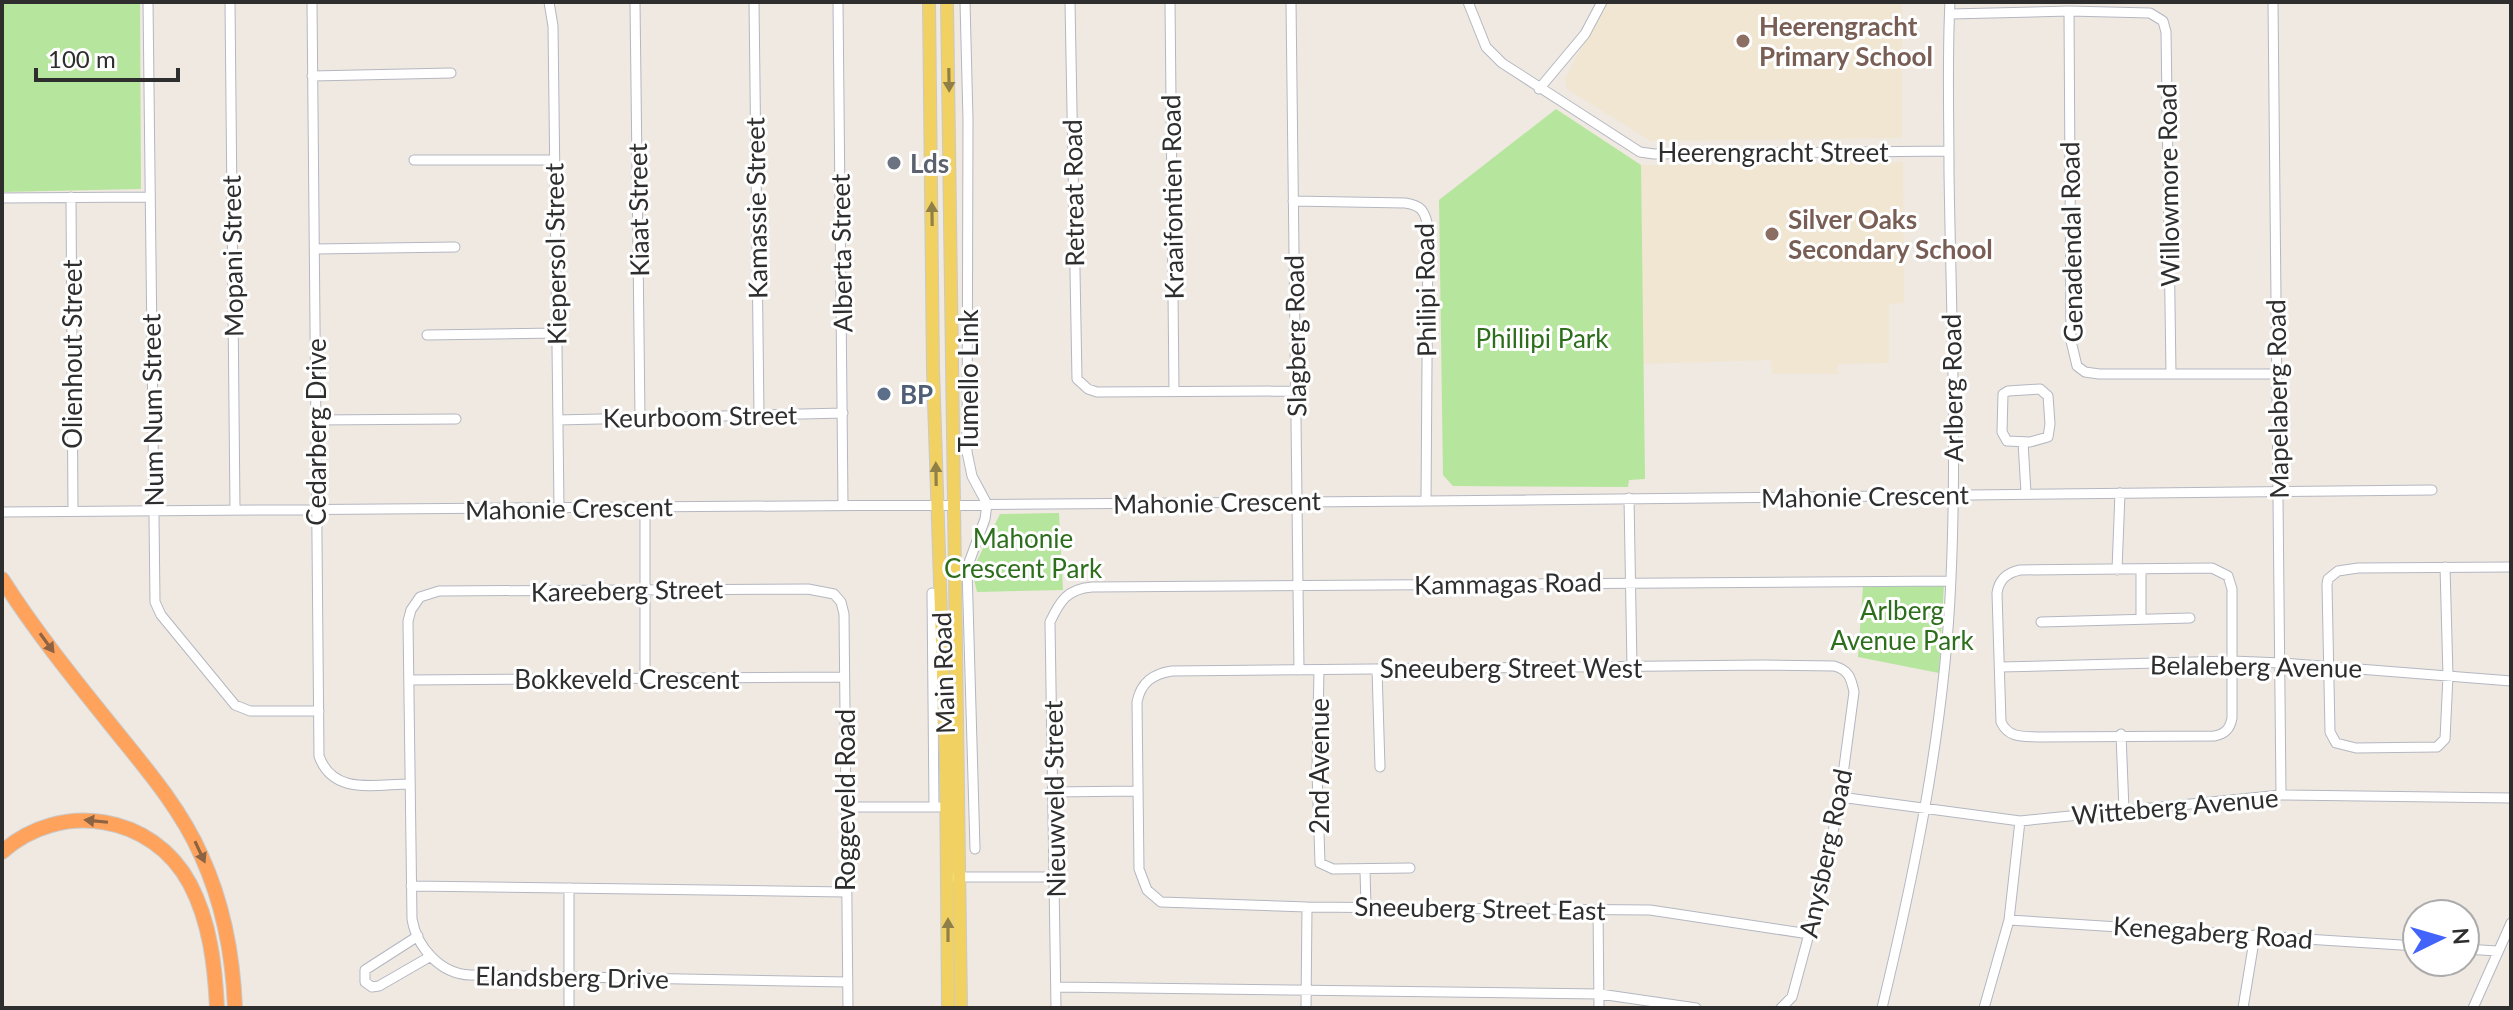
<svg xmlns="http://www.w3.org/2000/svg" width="2513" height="1010" viewBox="0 0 2513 1010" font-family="Lato,sans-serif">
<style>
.education{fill:#f0e6d1}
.green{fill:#b6e59e}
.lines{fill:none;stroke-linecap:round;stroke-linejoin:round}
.minor-casing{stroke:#b4b7c1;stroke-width:11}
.major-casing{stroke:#c9c9c9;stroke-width:14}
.highway-casing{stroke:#c9c9c9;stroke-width:16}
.minor{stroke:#fff;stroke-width:9}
.major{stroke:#f2d163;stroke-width:12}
.highway{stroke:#ffa35c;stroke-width:14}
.oneway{fill:#908048}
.oneway2{fill:#8c6343}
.education-dot{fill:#8d6e63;stroke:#fff;stroke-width:3}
.worship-dot{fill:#6b7280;stroke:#fff;stroke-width:3}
.service-dot{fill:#5c6f8a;stroke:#fff;stroke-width:3}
.labels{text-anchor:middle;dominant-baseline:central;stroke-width:6;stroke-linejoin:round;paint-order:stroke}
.education-label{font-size:26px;font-weight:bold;fill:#785e54;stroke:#fff;text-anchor:start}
.street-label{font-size:26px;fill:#2e2e2e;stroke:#fff}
.worship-label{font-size:26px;font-weight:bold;fill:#5b616d;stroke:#fff;text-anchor:start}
.park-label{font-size:26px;fill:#2c6e1b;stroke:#fff}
.service-label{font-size:26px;font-weight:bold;fill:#4e5e75;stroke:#fff;text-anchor:start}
</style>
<rect width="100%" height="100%" fill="#efe9e1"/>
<path class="education" d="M1605 2H1902V138L1651 141 1567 89 1565 79Z
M1903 162 1904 303 1889 304V363L1838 364V374H1772L1771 360 1642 364 1641 165Z"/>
<path class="green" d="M2 2H140L141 189 2 192Z
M1556 109 1641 165 1645 479 1629 480 1628 487 1453 486 1443 475 1439 200Z
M1059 513 1063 590 977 592 972 571 1000 514Z
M1944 584 1939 673 1858 657 1863 586Z"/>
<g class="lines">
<defs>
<path id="minor" d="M148 2 155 602 161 615 235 705 250 711H319
M230 2 235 510
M312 2 319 756C333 796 376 784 410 784
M549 2 553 26 559 507
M635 2 640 417
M754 2 759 415
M838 2 843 504
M965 2 968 120 967 452 972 476 987 504 985 519 967 568 975 849
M1070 2 1077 379 1088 389 1097 392 1295 391
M1170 2 1174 391
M1291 2 1299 670
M1468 2 1486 47 1502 63 1640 152 1654 154 1949 151
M2273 2 2281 795
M2069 11 2071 341 2077 366 2085 372 2099 374H2276
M1950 14 2069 11 2150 13 2163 21 2166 32 2171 373
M312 76 451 73
M1539 89 1585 34 1602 2
M414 160H554
M71 197 73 511
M2 198 150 197
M1293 201 1405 203C1421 205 1425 211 1428 227L1426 501
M315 249 455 247
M427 335 555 333
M2040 389 2048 396 2050 424 2048 437 2030 442 2007 441 2002 432 2003 394 2008 391Z
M317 420 456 419
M558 420 843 413
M2023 442 2026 493
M1629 498 1632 667
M2 512 1426 501 2432 490
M2445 567 2448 676 2445 739 2437 747 2356 748 2336 743 2330 732 2327 584 2328 579 2338 571 2358 568 2511 567
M2212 568 2228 576 2232 589V718C2230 729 2225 734 2214 736L2040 737C2024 736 2009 739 2001 722L1997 593C1999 580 2006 573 2020 570Z
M2117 570 2120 493
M932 593 934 807
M2141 619V569
M2041 622 2190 618
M2001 667 2232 661 2282 663 2511 681
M1377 669 1380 767
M1319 670 1317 771 1320 863 1333 869 1410 868
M645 679V507
M409 680 844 677
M2121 734 2124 810
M1054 792 1137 791
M1840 797 2020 821 2281 795 2511 798
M847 807H939
M1365 870 1366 907
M955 877H1055
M411 886 846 892
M569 888V1008
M1598 909 1599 1008
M2009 920 2417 946
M418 936 365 970V982L372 987 379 986 431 956
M2465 949 2497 951
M847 982 470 975C441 974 417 948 412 919L408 621 411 610 420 597 439 591 808 589 834 594 841 602 844 614 848 1008
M1056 987 1600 994 1696 1008
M1056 1008 1050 622C1060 601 1067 589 1092 587L1951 581
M1306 1008 1307 907
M1781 1008 1792 997 1823 882 1840 797 1854 692C1851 678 1849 670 1834 666L1763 665 1172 671C1153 674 1141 682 1137 702L1139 869 1147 890 1161 902 1307 907 1650 910 1809 934
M1882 1008C1916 867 1945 724 1951 578 1957 443 1951 307 1949 172 1949 115 1947 58 1950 2
M1984 1008 2009 920 2020 821
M2243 1008 2255 935
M2473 1008 2511 923"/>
<path id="major" d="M929 2 933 370 946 764 948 1008
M947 2 961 1008"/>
<path id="highway" d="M2 579C37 634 78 684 119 735 149 772 181 810 201 855 223 903 233 955 235 1008
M2 852C60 800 153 814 190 884 210 922 215 966 217 1008"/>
</defs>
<use href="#minor" class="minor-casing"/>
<use href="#major" class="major-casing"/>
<use href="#highway" class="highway-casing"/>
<use href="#minor" class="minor"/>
<use href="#major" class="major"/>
<use href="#highway" class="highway"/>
</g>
<defs><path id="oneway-solid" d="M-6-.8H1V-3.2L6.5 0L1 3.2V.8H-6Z" transform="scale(2)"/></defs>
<g class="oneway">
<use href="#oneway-solid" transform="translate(949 80) rotate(89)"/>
<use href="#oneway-solid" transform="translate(932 214) rotate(-91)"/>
<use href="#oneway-solid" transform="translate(936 474) rotate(-91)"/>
<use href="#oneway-solid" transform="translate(948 930) rotate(-90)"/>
</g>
<g class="oneway2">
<use href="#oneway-solid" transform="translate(47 643) rotate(54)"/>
<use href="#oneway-solid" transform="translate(96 821) rotate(-174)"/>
<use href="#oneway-solid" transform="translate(200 852) rotate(65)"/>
</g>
<g class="education-dot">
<circle cx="1743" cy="41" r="8"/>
<circle cx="1772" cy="234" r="8"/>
</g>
<circle class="worship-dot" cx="894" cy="163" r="8"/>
<circle class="service-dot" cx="884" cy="394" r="8"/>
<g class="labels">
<g class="education-label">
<text x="1759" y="26">Heerengracht<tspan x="1759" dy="30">Primary School</tspan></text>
<text x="1788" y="219">Silver Oaks<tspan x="1788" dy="30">Secondary School</tspan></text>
</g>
<g class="street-label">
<text x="1773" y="152">Heerengracht Street</text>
<text transform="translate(2168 185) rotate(-91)">Willowmore Road</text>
<text transform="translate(1073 193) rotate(-91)">Retreat Road</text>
<text transform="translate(1172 197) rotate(-91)">Kraaifontien Road</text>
<text transform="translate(756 208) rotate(-91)">Kamassie Street</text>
<text transform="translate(638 210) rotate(-91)">Kiaat Street</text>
<text transform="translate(2071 242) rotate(-91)">Genadendal Road</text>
<text transform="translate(841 253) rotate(-91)">Alberta Street</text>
<text transform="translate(555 254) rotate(-91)">Kiepersol Street</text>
<text transform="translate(232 256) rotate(-91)">Mopani Street</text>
<text transform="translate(1425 290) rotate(-91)">Philipi Road</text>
<text transform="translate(1295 336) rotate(-91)">Slagberg Road</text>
<text transform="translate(72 354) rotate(-90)">Olienhout Street</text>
<text transform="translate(968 381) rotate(-90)">Tumello Link</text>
<text transform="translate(1952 388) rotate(-91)">Arlberg Road</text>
<text transform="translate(2277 399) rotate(-91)">Mapelaberg Road</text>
<text transform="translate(152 410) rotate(-91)">Num Num Street</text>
<text transform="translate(700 416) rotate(-1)">Keurboom Street</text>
<text transform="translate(316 432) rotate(-90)">Cedarberg Drive</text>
<text transform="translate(1865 496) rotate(-1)">Mahonie Crescent</text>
<text transform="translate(1217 502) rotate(-1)">Mahonie Crescent</text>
<text transform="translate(569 508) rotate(-1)">Mahonie Crescent</text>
<text transform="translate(1508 583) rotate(-1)">Kammagas Road</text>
<text transform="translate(627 590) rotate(-1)">Kareeberg Street</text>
<text transform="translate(2256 666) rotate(1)">Belaleberg Avenue</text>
<text x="1511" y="668">Sneeuberg Street West</text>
<text transform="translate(943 673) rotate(-92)">Main Road</text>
<text x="627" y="679">Bokkeveld Crescent</text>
<text transform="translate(1319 766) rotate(-90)">2nd Avenue</text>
<text transform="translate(1054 799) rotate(-91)">Nieuwveld Street</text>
<text transform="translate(845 800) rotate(-90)">Roggeveld Road</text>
<text transform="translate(2175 806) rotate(-5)">Witteberg Avenue</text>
<text transform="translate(1825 853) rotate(-78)">Anysberg Road</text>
<text transform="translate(1480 908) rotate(1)">Sneeuberg Street East</text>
<text transform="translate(2213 932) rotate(4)">Kenegaberg Road</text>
<text transform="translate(572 977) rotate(1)">Elandsberg Drive</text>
</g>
<g class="worship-label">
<text x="910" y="163">Lds</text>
</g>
<g class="park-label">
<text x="1542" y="338">Phillipi Park</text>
<text x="1023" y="538">Mahonie<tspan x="1023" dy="30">Crescent Park</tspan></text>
<text x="1902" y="610">Arlberg<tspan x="1902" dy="30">Avenue Park</tspan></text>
</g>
<g class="service-label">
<text x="900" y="394">BP</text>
</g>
</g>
<rect width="2513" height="1010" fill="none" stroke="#2e2e2e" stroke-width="8"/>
<g transform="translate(2441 938) rotate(85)"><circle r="38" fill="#ffffff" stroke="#ababab" stroke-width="2"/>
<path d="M0-6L14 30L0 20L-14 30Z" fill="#4264fb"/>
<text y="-12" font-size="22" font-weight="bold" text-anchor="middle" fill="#2e2e2e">N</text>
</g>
<path d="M36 68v12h142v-12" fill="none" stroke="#2e2e2e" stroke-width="4"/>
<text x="48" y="68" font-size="24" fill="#2e2e2e" stroke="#ffffff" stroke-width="6" paint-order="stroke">100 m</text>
</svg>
